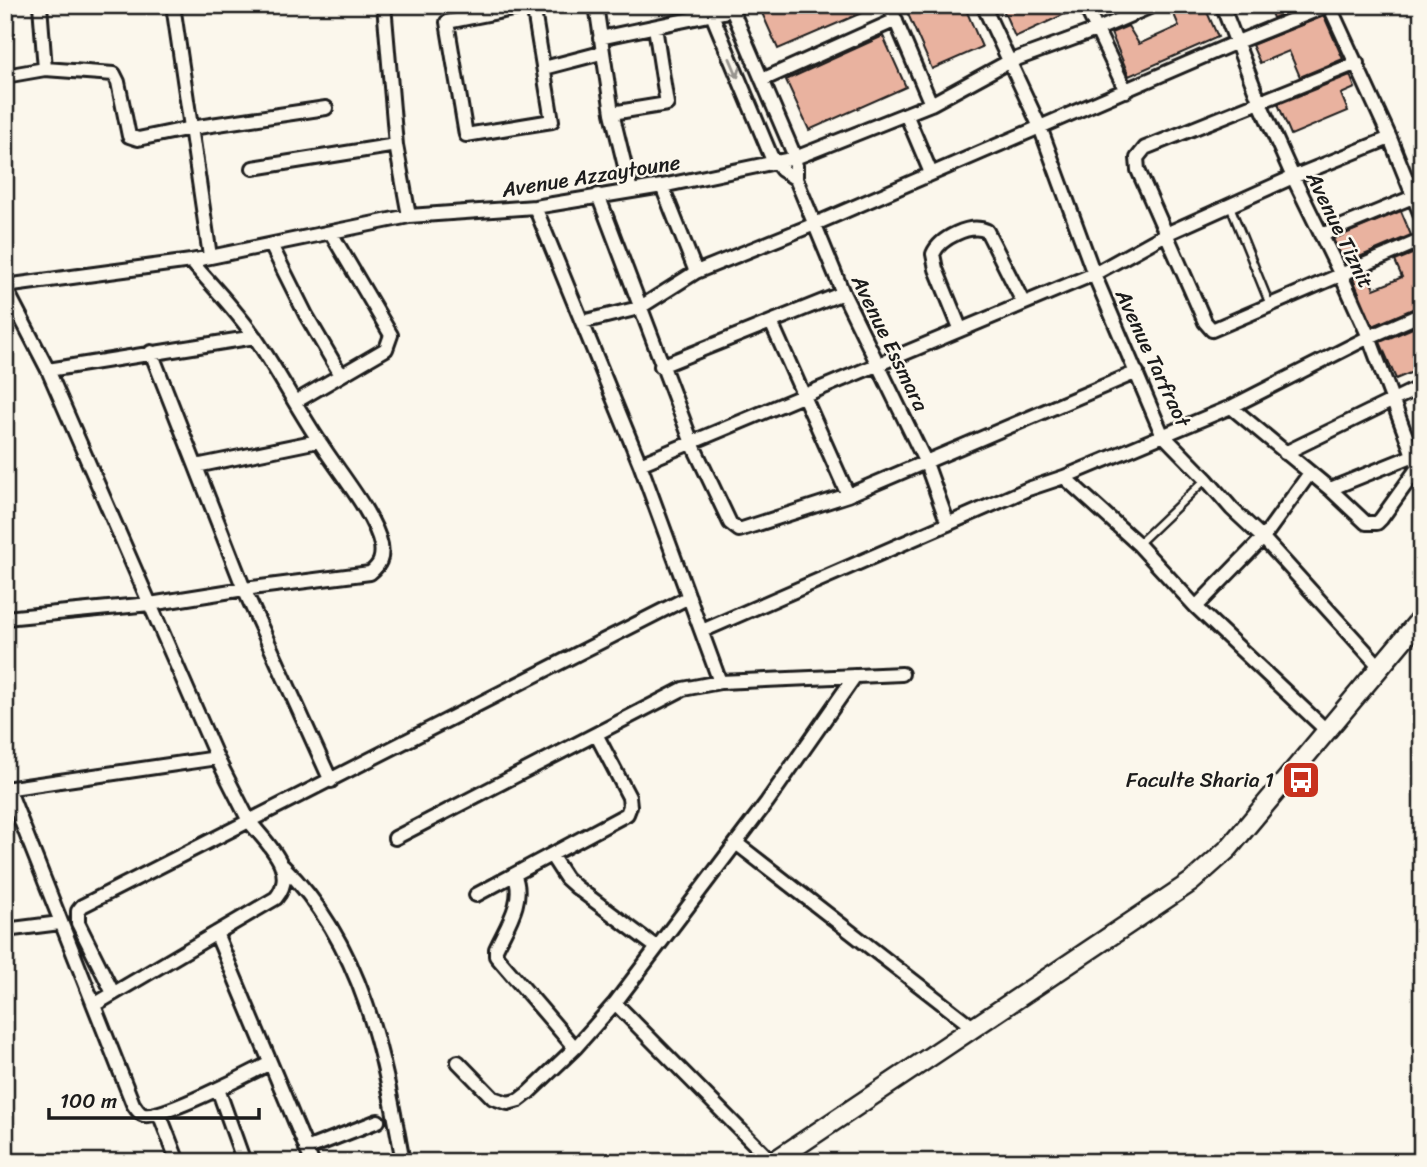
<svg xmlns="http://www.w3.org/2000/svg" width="1427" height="1167" viewBox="0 0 1427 1167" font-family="Sriracha,sans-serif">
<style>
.building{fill:#e9b29f;stroke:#1c1c1c;stroke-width:2}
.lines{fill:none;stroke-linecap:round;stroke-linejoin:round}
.lane-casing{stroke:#1c1c1c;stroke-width:11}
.street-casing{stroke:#1c1c1c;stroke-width:18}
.secondary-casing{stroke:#1c1c1c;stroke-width:23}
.lane{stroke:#fbf7ec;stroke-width:6}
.street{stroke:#fbf7ec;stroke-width:12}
.secondary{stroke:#fbf7ec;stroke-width:18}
.oneway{stroke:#97948e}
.labels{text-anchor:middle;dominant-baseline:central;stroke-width:5;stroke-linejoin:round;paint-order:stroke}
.street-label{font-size:21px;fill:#1c1c1c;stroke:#fbf7ec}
.poi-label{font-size:21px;fill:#1c1c1c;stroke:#fbf7ec;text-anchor:end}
</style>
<rect width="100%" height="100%" fill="#fbf7ec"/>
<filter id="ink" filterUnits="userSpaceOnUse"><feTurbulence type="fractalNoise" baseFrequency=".0143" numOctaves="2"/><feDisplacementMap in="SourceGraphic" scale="14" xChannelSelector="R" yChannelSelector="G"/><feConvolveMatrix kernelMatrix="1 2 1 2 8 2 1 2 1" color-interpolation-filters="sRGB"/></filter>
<g filter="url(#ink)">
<path class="building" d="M780 5H880L778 49 762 13Z
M904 5H964L982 47 932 69Z
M1001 5H1061L1065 14 1015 37Z
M1170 5H1204L1218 37 1129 76 1111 33 1128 26 1139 44 1179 26Z
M1268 5H1305L1273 18Z
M1324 16 1343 59 1300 77 1289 51 1260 63 1252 45Z
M883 36 906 87 809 130 786 80Z
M1350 75 1355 88 1341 94 1348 111 1291 135 1278 104Z
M1401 211 1411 235 1345 263 1333 239Z
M1422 250V305L1373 326 1353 279 1367 273 1374 289 1389 283 1402 277 1395 261Z
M1422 324V368L1396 379 1380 342Z"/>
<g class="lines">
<defs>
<path id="lane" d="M1230 206 1270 305
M1138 544 1206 479"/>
<path id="street" d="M40 5 45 69
M173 5 210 256
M384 5 396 145 409 216
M533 5 552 121 466 135 447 22Z
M596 5 612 113 631 191
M708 5 771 156 782 170 796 179
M730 5 793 152 796 166V179L843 293 926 463 948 524
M889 5 931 104
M983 5 1040 127 1094 274 1162 434 1206 479 1232 509 1263 538 1380 667
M1085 5 1126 91
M1222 5 1260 103 1293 177 1340 273 1369 337 1413 455 1422 471
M1329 5 1390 138 1422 218
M600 38 733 10
M1357 63 1145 148 1137 158 1138 170 1205 322 1212 330 1422 240
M544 68 601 53
M5 76 45 69 114 74 118 82 129 136 138 139 191 128 326 108
M762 80 896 20
M612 113 667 104 655 27
M906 114 931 173
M253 168 396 145
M662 186 696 272
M598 195 692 443 730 523 739 530 848 495 1137 372
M535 207 640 464 720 682
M1321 235 1413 197
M271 245 306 315 341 375
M5 286 191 261 409 216 535 207 662 186 795 158 931 104 1008 62 1096 30 1154 5
M5 287 48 370 217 758 249 821 689 597
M582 322 639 308 696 272 815 224 1237 42 1329 5
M771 322 848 495
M960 328 936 269 933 254C940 238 970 223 987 231L1023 302
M151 352 244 589 331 781
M661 366 843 293
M48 370 255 337
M295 402 386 349 391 335 331 233
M1231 407 1330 489 1366 523H1377L1381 519 1419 466
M1285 453 1422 386
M640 464 1094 274 1166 234 1293 177 1390 138
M196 466 318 441
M1064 477 1138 544 1196 607 1327 731
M1330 489 1422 452
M1196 607 1263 538 1310 473
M5 618 150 604 244 589 370 573C380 565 383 558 381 545 375 515 338 471 321 444 298 410 279 373 256 339 237 311 212 286 191 261
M702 631 1028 489 1064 477 1231 407 1369 337 1422 314
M8 788 133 1104C136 1108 139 1114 144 1115 161 1119 251 1073 270 1063
M5 789 217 758
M395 838 683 689 720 682 902 674
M736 843 974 1028
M551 855 566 878 576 887 656 947
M283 866C363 944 384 1056 403 1162
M514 875C526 899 506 927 496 949V956L575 1048
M476 895 627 814 630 806 629 797 596 734
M5 930 60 923
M216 933 312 1162
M615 1003 772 1162
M94 1005 276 898C299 870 266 843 249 821L82 906 78 911V923L113 993
M458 1062 493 1098 508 1103 519 1100 528 1093 575 1048 615 1003 767 802 855 676
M218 1089 244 1162
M159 1113 178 1162
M306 1149 378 1121"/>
<path id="secondary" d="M773 1162 1191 882 1228 849 1422 617"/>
</defs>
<use href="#lane" class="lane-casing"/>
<use href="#street" class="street-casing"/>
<use href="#secondary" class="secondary-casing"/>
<use href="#lane" class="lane"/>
<use href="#street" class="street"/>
<use href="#secondary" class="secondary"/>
</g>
<defs><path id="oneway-shaft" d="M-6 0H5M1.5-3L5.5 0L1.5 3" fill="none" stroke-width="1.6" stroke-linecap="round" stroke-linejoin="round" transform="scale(1.75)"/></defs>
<use class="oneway" href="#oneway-shaft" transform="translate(734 68) rotate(67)"/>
</g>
<defs>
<symbol id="bus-square" viewBox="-11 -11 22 22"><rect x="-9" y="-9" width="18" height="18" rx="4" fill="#c8321e" stroke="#fbf7ec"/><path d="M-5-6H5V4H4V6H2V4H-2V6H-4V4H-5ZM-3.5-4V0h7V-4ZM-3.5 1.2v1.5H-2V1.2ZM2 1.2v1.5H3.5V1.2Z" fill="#fff"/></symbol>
</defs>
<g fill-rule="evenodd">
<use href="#bus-square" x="1279" y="758" width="44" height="44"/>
</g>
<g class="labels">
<g class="street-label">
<text transform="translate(591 176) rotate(-9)">Avenue Azzaytoune</text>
<text transform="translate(1340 230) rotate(64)">Avenue Tiznit</text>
<text transform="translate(890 343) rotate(64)">Avenue Essmara</text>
<text transform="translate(1153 358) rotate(65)">Avenue Tarfraot</text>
</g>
<g class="poi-label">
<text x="1274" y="780">Faculte Sharia 1</text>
</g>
</g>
<rect width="1427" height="1167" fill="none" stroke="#fbf7ec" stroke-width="28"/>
<rect x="14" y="14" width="1399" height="1139" fill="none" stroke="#1c1c1c" stroke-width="2.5" filter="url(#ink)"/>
<path d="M49 1108v10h210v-10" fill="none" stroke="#1c1c1c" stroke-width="3.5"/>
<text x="60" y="1108" font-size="21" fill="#1c1c1c" stroke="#fbf7ec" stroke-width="5" paint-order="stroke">100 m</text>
</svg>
